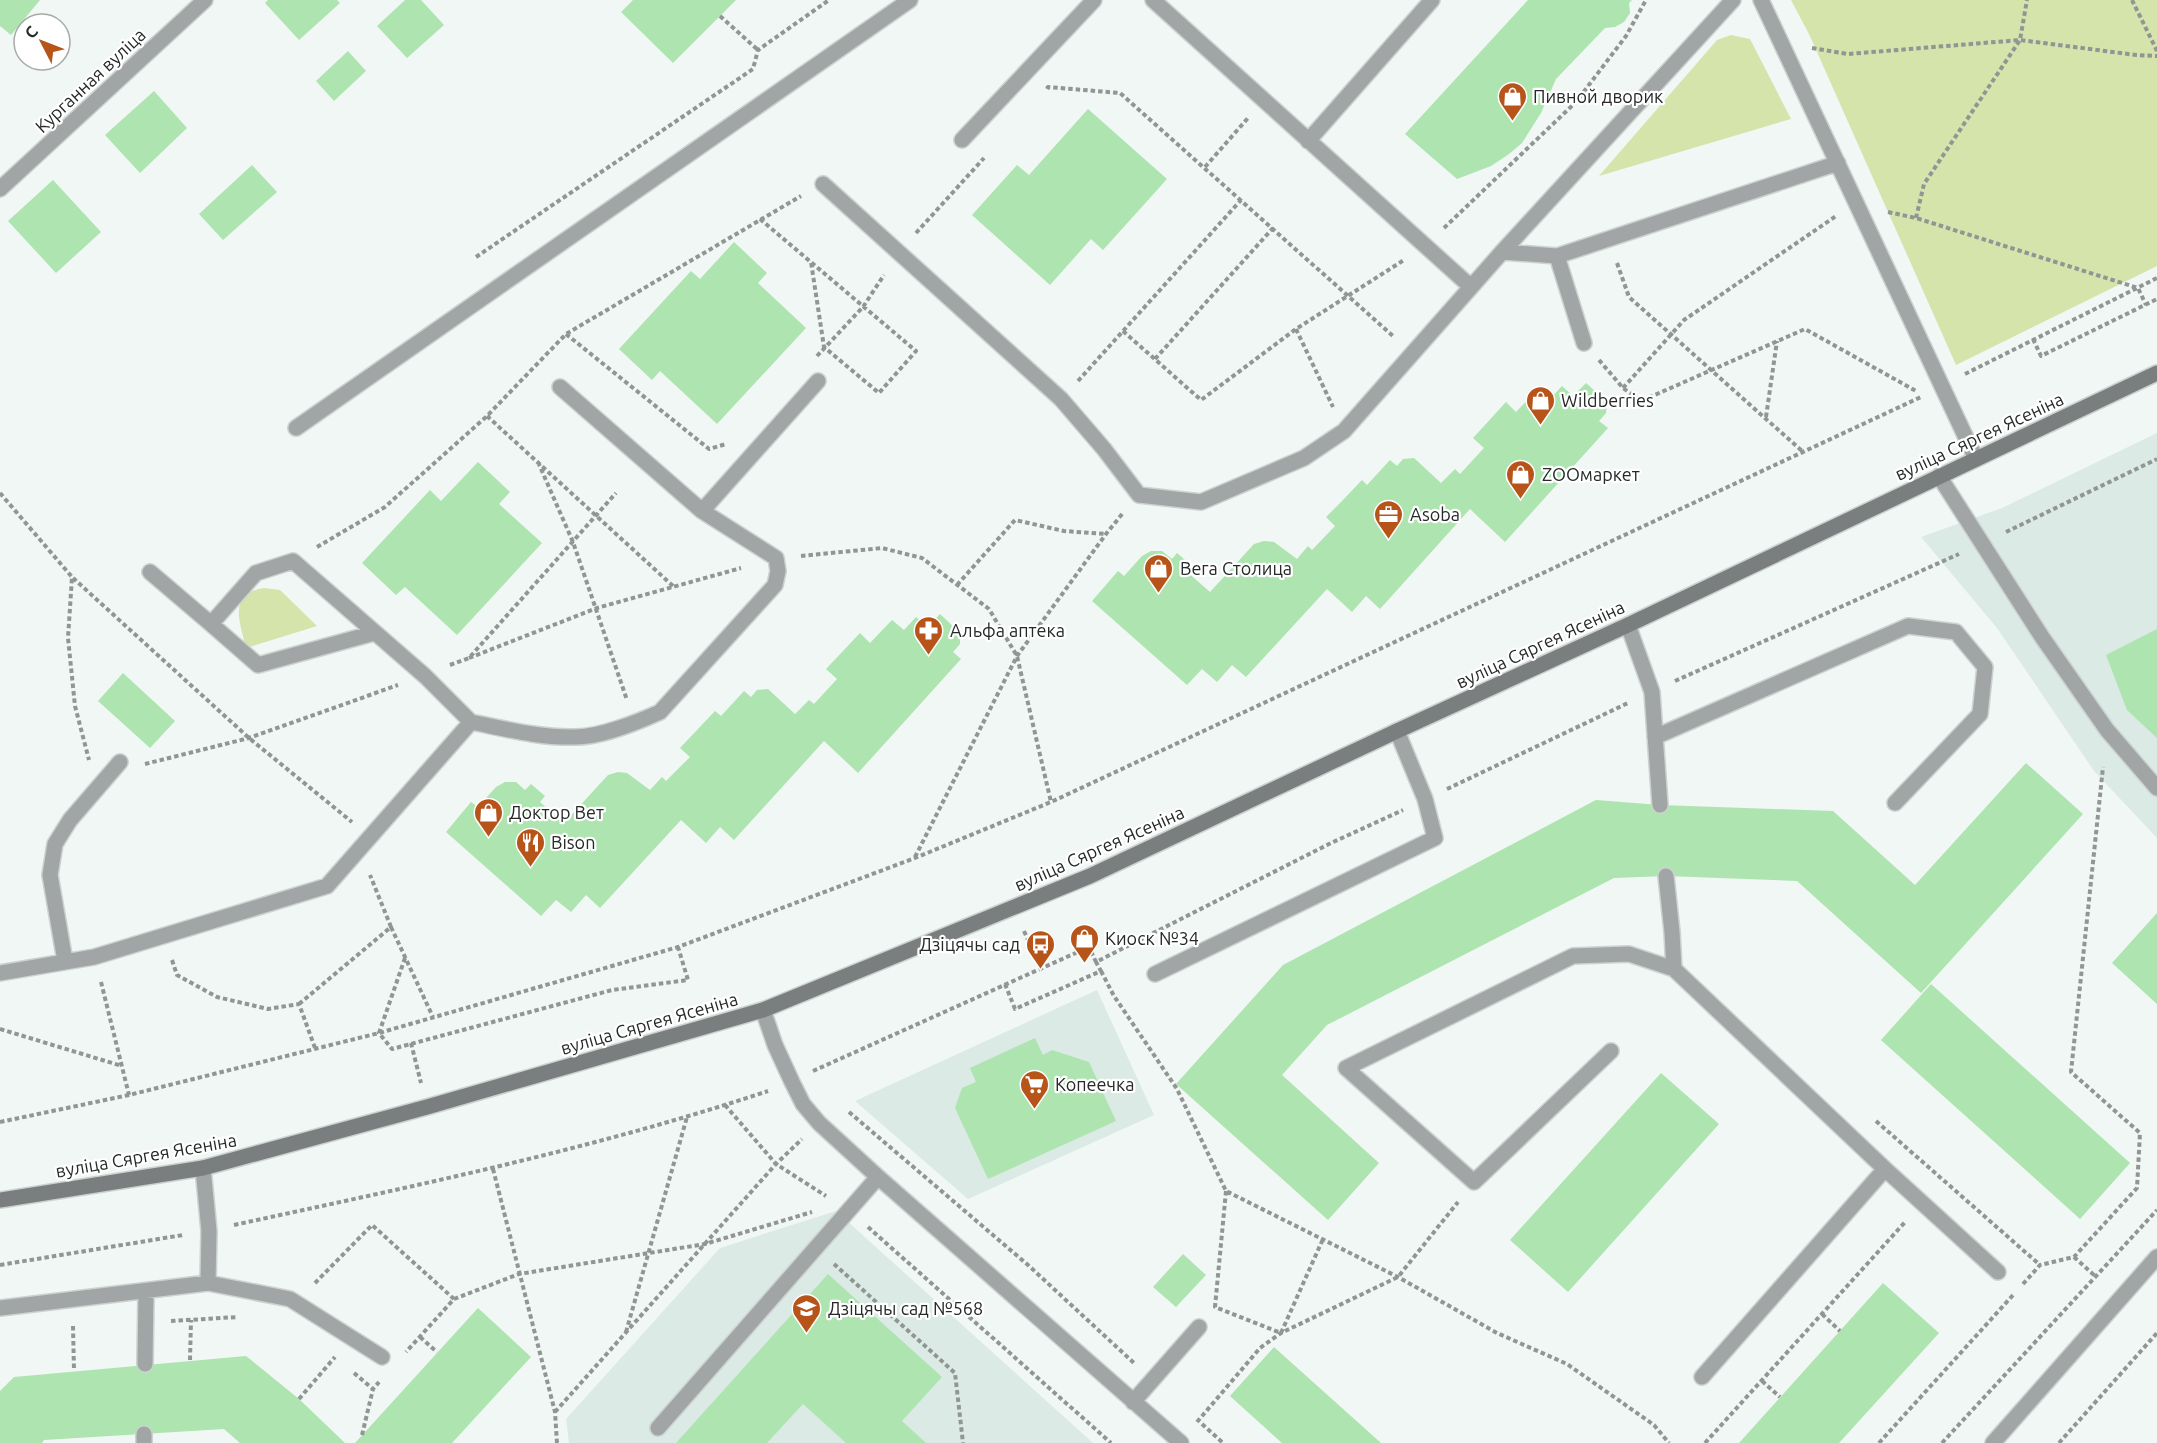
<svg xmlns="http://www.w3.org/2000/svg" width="2157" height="1443" viewBox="0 0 2157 1443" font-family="Ubuntu,sans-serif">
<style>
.built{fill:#dbeae5}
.green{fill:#d4e4ab}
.building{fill:#ade4b0}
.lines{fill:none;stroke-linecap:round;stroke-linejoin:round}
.service-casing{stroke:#ccd2cf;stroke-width:18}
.minor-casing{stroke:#ccd2cf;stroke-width:18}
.secondary-casing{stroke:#ccd2cf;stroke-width:18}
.path{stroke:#919694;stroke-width:4;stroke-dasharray:4.5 3;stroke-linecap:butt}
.service{stroke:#a2a5a5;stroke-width:15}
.minor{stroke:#a2a5a5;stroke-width:15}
.secondary{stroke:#7a7e7e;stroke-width:15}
.labels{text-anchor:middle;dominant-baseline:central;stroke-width:4.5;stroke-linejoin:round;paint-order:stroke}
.street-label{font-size:18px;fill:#262928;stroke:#fff}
.poi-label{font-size:18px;fill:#262928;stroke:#fff;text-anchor:start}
</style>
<rect width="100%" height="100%" fill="#f0f7f4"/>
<path class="built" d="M2157 433V838L2094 771 1997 628 1921 537 2002 508Z
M1097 990 1154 1115 968 1199 855 1101Z
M836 1211 1093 1443H569L566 1419 720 1248Z"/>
<path class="green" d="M1791 0H2157V266L1956 365 1809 34Z
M1731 35 1750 39 1791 119 1599 176 1717 40Z
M264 588 280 590 317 626 246 648C240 622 227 594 264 588Z"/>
<path class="building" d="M0 0H40L11 35 0 26Z
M268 0H337L340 3 299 40 265 3Z
M405 0H421L444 25 407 58 377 26Z
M633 0H736L673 63 621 12Z
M1528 0H1632L1629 3 1630 13 1624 22 1615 27 1605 28 1556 79 1541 113 1522 143 1509 154 1491 166 1457 179 1405 134Z
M348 51 366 71 334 101 316 81Z
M154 91 187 128 140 173 105 135Z
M1088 109 1167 179 1103 250 1091 239 1050 285 972 215 1017 165 1029 175Z
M252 165 277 192 223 240 199 214Z
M53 180 101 232 56 273 8 221Z
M734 242 767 273 758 283 806 328 717 424 660 371 652 380 619 349 691 271 700 279Z
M1586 383 1607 402 1606 413 1599 421 1608 428 1505 542 1470 509 1380 609 1366 596 1352 612 1327 589 1246 677 1232 665 1217 682 1202 669 1187 685 1092 601 1118 571 1124 576 1142 556 1151 551H1162L1172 559 1177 553 1191 565 1186 571 1210 592 1254 544 1264 541 1274 542 1297 559 1308 546 1312 550 1335 526 1326 517 1342 501 1362 480 1367 485 1390 460 1397 466 1403 459 1414 458 1441 483 1455 469 1460 474 1484 448 1473 438 1506 402 1516 412 1538 389 1550 399 1562 386 1573 396Z
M478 462 510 492 499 504 542 543 457 635 405 587 396 595 362 563 430 490 441 501Z
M940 614 960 633V644L953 652 961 659 858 773 824 741 734 840 720 827 706 843 681 820 600 908 586 895 571 912 556 900 541 916 446 832 471 802 478 807 496 787 505 782H516L525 790 531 784 545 796 540 802 564 823 608 775 618 772 627 773 650 790 662 777 666 781 690 757 680 748 715 711 721 716 744 691 751 697 757 690 768 689 795 714 809 700 814 704 837 679 826 669 860 633 870 643 892 620 904 630 916 617 928 627Z
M2157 629V738L2127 710 2106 655Z
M123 673 175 721 150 748 98 701Z
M2026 763 2083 814 1921 993 1797 881 1666 876 1614 878 1327 1025 1282 1075 1379 1163 1328 1220 1176 1084 1283 965 1596 800 1660 805 1833 811 1915 885Z
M2157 913V1004L2112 963Z
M1931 984 2130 1163 2080 1219 1881 1040Z
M1035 1038 1043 1055 1052 1050 1089 1062 1116 1121 988 1179 955 1108 962 1088 976 1082 970 1068Z
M1661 1073 1719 1124 1568 1292 1510 1240Z
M1183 1254 1206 1275 1176 1307 1153 1287Z
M828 1274 942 1377 902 1421 926 1443H846L803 1404 767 1443H676Z
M1883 1283 1939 1333 1839 1443H1739Z
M478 1308 531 1357 452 1443H355Z
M1274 1347 1381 1443H1282L1230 1396Z
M246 1356 299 1399 345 1443H240L224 1429 44 1440 42 1443H0V1391L14 1377Z"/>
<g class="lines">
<defs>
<path id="service" d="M1153 0 1471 287
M1761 0 1976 459
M962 140 1094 0
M1308 141 1432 0
M823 184 1061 399 1104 449 1139 495 1201 502 1304 458 1344 431 1502 252 1733 0
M1502 252 1557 256 1584 343
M1557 256 1838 163
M296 428 910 0
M1939 476 2042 637 2107 730 2157 788
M702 511 818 381
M150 572 211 624 256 573 293 561 425 676 471 722
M211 624 258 665 374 633
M1628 625 1652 692 1660 805
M1655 737 1908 626 1956 632 1985 667 1980 714 1895 803
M1666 876 1672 932 1674 969 1885 1169 1998 1272
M65 961 50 875 55 844 70 820 120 762
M0 973 94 957 327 886 471 722C506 729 540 738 576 737 600 737 638 722 660 712L775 585 778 571 776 558 702 511 560 387
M1155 974 1435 838 1425 799 1397 731
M763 1010 775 1045 792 1082 803 1104 819 1123 878 1177 1181 1443
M1611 1051 1474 1182 1346 1068 1573 956 1629 954 1674 969
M203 1168 209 1231 208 1283
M0 1308 208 1283 290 1299 382 1357
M145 1364 146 1291
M1702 1377 1885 1169
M1133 1402 1199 1327
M658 1428 878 1177
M144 1443V1434
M1993 1443 2157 1257"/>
<path id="minor" d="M0 189 205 0"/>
<path id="secondary" d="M0 1200 203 1168 427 1107 763 1010 1090 876 1397 731 1628 625 2157 373"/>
</defs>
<use href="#service" class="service-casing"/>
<use href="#minor" class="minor-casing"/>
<use href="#secondary" class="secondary-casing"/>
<path class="path" d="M2132 0 2157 51
M720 16 758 50
M1812 48 1848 54 2020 40 2136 55 2157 56
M1047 89 1048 87 1120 93 1393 336
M1205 167 1248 118
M1888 212 1916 218 2138 288 2146 305
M1916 218 1924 184 2020 40 2027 0
M760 219 916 351 879 393 824 347 811 262
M1444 228 1576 102 1626 36 1646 0
M916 233 984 158
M476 257 753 69 758 50 829 0
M1617 263 1629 297 1802 451
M1296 329 1333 407
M1123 331 1201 400 1296 329 1404 260
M566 334 709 449 726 444
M2033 339 2041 356 2157 299
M817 356 863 307 884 275
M1155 359 1273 228
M1599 360 1623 388 1641 401 1805 329 1916 391
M1965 374 2157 278
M1078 381 1241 200
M1623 388 1684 320 1836 216
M487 416 673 586
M1766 417 1777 341
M538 462 573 542 627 700
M0 493 72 577 68 638 75 706 89 760
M2006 532 2157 459
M317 547 385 507 487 416 566 334 801 196
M801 556 882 548 922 558 989 609 1017 656 1051 802
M73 578 249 738 352 822
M957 585 1015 520 1064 531 1106 534
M469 658 597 608 741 568
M450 665 469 658 616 493
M1675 681 1959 554
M145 764 249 738 398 685
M1447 789 1628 703
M915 857 1017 656 1106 534 1123 513
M391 927 433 1017
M1024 931 1041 969
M405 958 379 1033 392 1049 612 990 688 980 678 947
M172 960 177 975 217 997 268 1009 299 1004 315 1048
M1101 971 1114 996 1177 1089 1226 1191 1398 1277 1497 1333 1567 1364 1654 1425 1669 1443
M101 982 129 1095
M1005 984 1015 1009 1101 971 1096 962
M299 1004 391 927 370 875
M0 1029 122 1066
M411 1043 421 1083
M813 1071 1089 947 1096 962 1331 843 1403 810
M725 1105 776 1164 826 1196
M849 1112 1028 1265 1134 1363
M1876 1121 2040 1265
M0 1122 129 1095 379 1033 678 947 915 858 1051 802 1921 397
M493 1169 555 1412 557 1443
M1226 1191 1215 1307 1281 1333 1323 1239
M234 1225C414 1186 594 1149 768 1091
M868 1227 1111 1443
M2074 1257 2095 1276
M834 1264 955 1373 963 1443
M0 1265 183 1235
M315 1283 372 1225 454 1299 406 1352
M2023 1284 2040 1265 2074 1257 2137 1188 2140 1133 2071 1072 2103 767
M454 1299 519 1274 705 1244 812 1212
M1822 1314 1840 1331
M171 1321 238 1317
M73 1326 74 1370
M626 1332 687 1117
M420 1337 437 1352
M190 1360 191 1320
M354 1373 373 1389 379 1382
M1762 1381 1780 1397
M299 1399 335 1357
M555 1412 776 1164 802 1139
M1197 1422 1260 1348 1281 1333 1398 1277 1458 1202
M1202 1424 1223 1443
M362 1435 373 1389
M1705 1443 1906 1221
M1879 1443 2014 1294
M1942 1443 2157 1210
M2059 1443 2157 1333"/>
<use href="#service" class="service"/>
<use href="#minor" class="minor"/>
<use href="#secondary" class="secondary"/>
</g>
<defs>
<symbol id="shop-pin" viewBox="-11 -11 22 30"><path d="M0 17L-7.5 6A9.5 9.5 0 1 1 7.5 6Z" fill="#b6541a" stroke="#fff"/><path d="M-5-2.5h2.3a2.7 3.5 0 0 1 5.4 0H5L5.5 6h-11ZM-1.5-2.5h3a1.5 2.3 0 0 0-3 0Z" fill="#fff"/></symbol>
<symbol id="office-pin" viewBox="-11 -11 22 30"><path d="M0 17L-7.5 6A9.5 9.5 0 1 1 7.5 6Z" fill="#b6541a" stroke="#fff"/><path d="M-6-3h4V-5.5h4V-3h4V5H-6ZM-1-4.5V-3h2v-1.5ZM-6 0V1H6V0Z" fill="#fff"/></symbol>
<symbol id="pharmacy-pin" viewBox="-11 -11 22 30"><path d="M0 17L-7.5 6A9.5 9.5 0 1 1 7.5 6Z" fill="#b6541a" stroke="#fff"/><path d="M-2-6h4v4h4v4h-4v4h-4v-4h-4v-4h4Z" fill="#fff"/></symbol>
<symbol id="restaurant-pin" viewBox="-11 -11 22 30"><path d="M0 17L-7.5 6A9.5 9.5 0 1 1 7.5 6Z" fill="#b6541a" stroke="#fff"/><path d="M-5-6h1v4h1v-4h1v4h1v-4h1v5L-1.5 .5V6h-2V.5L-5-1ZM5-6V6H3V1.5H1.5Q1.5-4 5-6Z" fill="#fff"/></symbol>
<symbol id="bus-pin" viewBox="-11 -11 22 30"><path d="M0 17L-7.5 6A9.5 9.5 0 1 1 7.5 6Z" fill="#b6541a" stroke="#fff"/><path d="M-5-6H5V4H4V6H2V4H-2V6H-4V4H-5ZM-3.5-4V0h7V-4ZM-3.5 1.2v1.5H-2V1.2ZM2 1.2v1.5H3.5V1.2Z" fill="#fff"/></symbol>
<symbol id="supermarket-pin" viewBox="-11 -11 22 30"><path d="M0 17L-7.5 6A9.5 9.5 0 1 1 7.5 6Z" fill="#b6541a" stroke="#fff"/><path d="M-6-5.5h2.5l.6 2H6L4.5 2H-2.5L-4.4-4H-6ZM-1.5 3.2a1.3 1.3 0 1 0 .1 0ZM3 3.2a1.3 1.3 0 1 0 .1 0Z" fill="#fff"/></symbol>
<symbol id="school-pin" viewBox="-11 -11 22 30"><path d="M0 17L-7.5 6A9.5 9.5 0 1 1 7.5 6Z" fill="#b6541a" stroke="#fff"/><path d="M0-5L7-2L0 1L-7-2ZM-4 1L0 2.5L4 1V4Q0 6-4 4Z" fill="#fff"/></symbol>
</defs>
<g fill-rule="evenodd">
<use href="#shop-pin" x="1496" y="80" width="33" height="45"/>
<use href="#shop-pin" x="1524" y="384" width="33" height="45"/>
<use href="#shop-pin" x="1504" y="458" width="33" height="45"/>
<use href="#office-pin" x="1372" y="498" width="33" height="45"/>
<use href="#shop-pin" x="1142" y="552" width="33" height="45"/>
<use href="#pharmacy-pin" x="912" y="614" width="33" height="45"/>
<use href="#shop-pin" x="472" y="796" width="33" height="45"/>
<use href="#restaurant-pin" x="514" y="826" width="33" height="45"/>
<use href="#shop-pin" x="1068" y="922" width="33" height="45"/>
<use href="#bus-pin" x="1024" y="928" width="33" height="45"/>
<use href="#supermarket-pin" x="1018" y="1068" width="33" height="45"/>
<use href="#school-pin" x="790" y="1292" width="33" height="45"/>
</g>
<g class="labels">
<g class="street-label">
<text transform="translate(90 80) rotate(-43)">Курганная вуліца</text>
<text transform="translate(1979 436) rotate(-25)">вуліца Сяргея Ясеніна</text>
<text transform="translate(1540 644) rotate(-25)">вуліца Сяргея Ясеніна</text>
<text transform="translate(1099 848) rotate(-24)">вуліца Сяргея Ясеніна</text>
<text transform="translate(649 1023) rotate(-16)">вуліца Сяргея Ясеніна</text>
<text transform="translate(146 1155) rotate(-10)">вуліца Сяргея Ясеніна</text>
</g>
<g class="poi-label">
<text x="1533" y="96">Пивной дворик</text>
<text x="1561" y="400">Wildberries</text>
<text x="1542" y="474">ZOOмаркет</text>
<text x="1410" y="514">Asoba</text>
<text x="1180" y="568">Вега Столица</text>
<text x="950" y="630">Альфа аптека</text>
<text x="509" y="812">Доктор Вет</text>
<text x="551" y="842">Bison</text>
<text x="1105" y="938">Киоск №34</text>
<text x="1020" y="944" text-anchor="end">Дзіцячы сад</text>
<text x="1055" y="1084">Копеечка</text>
<text x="828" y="1308">Дзіцячы сад №568</text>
</g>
</g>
<g transform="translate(42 42) rotate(312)"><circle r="28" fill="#ffffff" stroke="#a8a9a9" stroke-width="1.5"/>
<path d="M0-4.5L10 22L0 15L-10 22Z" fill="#b6541a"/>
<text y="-9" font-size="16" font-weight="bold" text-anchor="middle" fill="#262928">С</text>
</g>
</svg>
